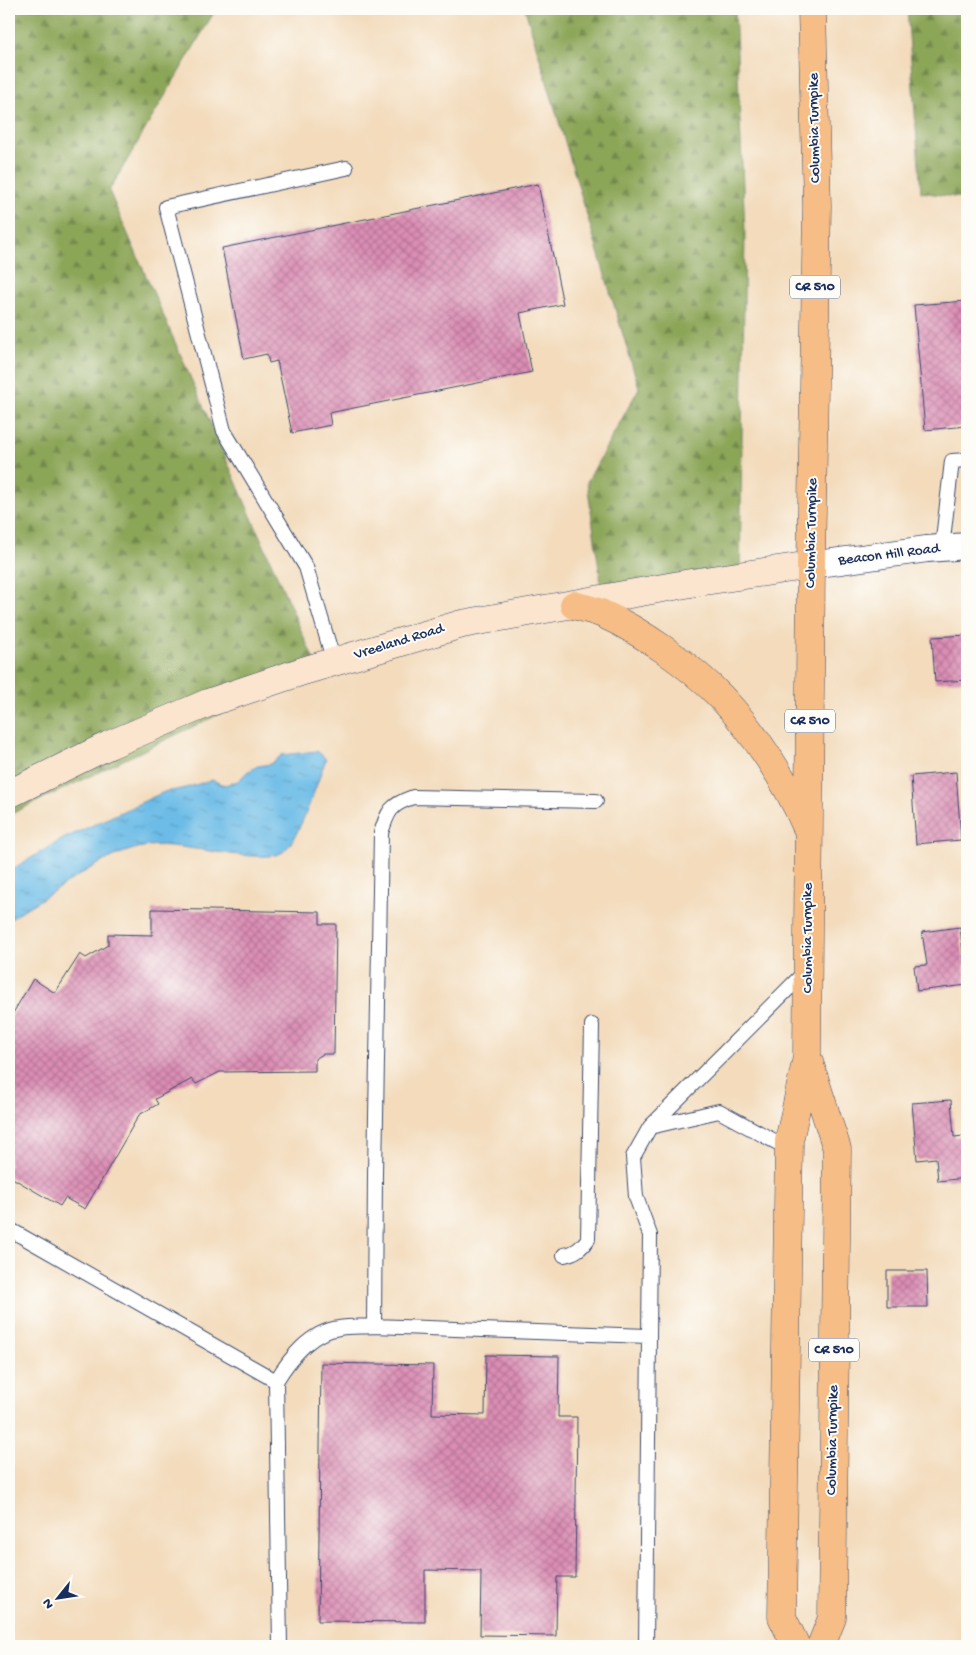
<svg xmlns="http://www.w3.org/2000/svg" width="976" height="1655" viewBox="0 0 976 1655" font-family="'Gochi Hand',sans-serif">
<style>
.forest{fill:url(#forest-firs);stroke:#546a5b}
.water{fill:url(#water-ripples);stroke:#4476a2}
.building{fill:url(#building-cross-hatch)}
.lines{fill:none;stroke-linecap:round;stroke-linejoin:round}
.lane-casing{stroke:#3b496c;stroke-width:16}
.street-casing{stroke:#3b496c;stroke-width:28}
.secondary-casing{stroke:#3b496c;stroke-width:29}
.primary-casing{stroke:#3b496c;stroke-width:29}
.lane{stroke:#fff;stroke-width:14}
.street{stroke:#fff;stroke-width:26}
.secondary{stroke:#fbe5cf;stroke-width:28}
.primary{stroke:#f6be86;stroke-width:28}
.labels{text-anchor:middle;dominant-baseline:central;stroke-width:4;stroke-linejoin:round;paint-order:stroke}
.shield{fill:#fdfcf7;stroke:#5f6c8c;stroke-width:1}
.shield-label{font-size:14px;font-weight:bold;fill:#1b2f5e}
.street-label{font-size:15px;fill:#1b2f5e;stroke:#fdfcf7}
</style>
<defs>
<pattern id="forest-firs" width="22" height="20" patternUnits="userSpaceOnUse" patternTransform="scale(1.25)"><rect width="22" height="20" fill="#8ca658"/><path d="M5 1l3.5 6h-7zM16 11l3.5 6h-7z" fill="#72884c"/></pattern>
<pattern id="water-ripples" width="26" height="14" patternUnits="userSpaceOnUse" patternTransform="scale(1.25)"><rect width="26" height="14" fill="#6cbce7"/><path d="M2 4q2-2 4 0t4 0M15 11q2-2 4 0t4 0" fill="none" stroke="#5899be"/></pattern>
<pattern id="building-cross-hatch" width="8" height="8" patternUnits="userSpaceOnUse" patternTransform="scale(1.25)"><rect width="8" height="8" fill="#dc8db4"/><path d="M0 0l8 8M0 8l8-8" fill="none" stroke="#b27496"/></pattern>
</defs>
<rect width="100%" height="100%" fill="#fdfcf7"/>
<filter id="ink" filterUnits="userSpaceOnUse"><feTurbulence type="fractalNoise" baseFrequency=".02" numOctaves="2"/><feDisplacementMap in="SourceGraphic" scale="10" xChannelSelector="R" yChannelSelector="G"/><feConvolveMatrix kernelMatrix="1 2 1 2 8 2 1 2 1" color-interpolation-filters="sRGB"/></filter>
<filter id="wash" filterUnits="userSpaceOnUse"><feTurbulence type="fractalNoise" baseFrequency=".0096" numOctaves="4" result="noise"/><feDisplacementMap in="SourceGraphic" scale="20" xChannelSelector="R" yChannelSelector="G"/><feGaussianBlur stdDeviation="1.12" result="paint"/><feColorMatrix in="noise" values="0 0 0 0 0 0 0 0 0 0 0 0 0 0 0 0 0 1.4 0 .05"/><feComposite in="paint" operator="in"/></filter>
<g filter="url(#wash)">
<rect width="100%" height="100%" fill="#f3dbbc"/>
<path class="forest" d="M9 9H216L109 191 317 667 9 815Z
M525 9H735L745 231 740 579 603 598 587 482 639 388Z
M907 9H967V199L921 192Z"/>
<path class="water" d="M317 751 326 759C318 780 299 840 283 852 263 866 178 841 148 846 110 852 79 876 46 896 34 904 19 911 9 921V871L63 839 164 792 182 789 212 780 225 785 238 781 247 772 258 766 271 764 282 755Z"/>
<g id="blocks">
<path class="building" d="M538 184 563 304 520 313 532 372 329 413 331 425 292 433 277 361 269 363 267 354 244 359 222 248Z
M967 301V426L925 430 914 305Z
M967 635V680L935 682 932 637Z
M956 772 961 840 916 844 911 776Z
M152 909 320 912V924H336L334 1054H323L315 1059V1071L220 1072 196 1084 192 1079 155 1099 158 1104 139 1115 85 1209 65 1198 60 1206 9 1176V1020L33 979 55 993 80 954 86 958 108 945V934L152 935Z
M960 927 967 985 917 991 914 966 927 965 922 932Z
M951 1100 954 1137 964 1136 967 1178 938 1181 936 1158 917 1160 912 1103Z
M887 1271H927L928 1307H887Z
M486 1355 559 1356 558 1417H577L575 1577H557L556 1636 480 1635 481 1571 425 1570V1622L318 1621 321 1363 433 1365 432 1414 485 1415Z"/>
</g>
</g>
<g filter="url(#ink)">
<use href="#blocks" fill-opacity="0" stroke="#3b496c" stroke-width="1"/>
<g class="lines">
<defs>
<path id="lane" d="M942 548 952 461 967 460
M334 662 306 567 224 431 166 207 346 168
M596 801 413 797C390 805 388 811 381 833L375 1173 374 1326 648 1336
M789 1149 719 1111 650 1127 807 970
M9 1229 276 1381C290 1358 310 1332 339 1328 351 1326 363 1327 374 1326
M564 1255C576 1253 581 1248 588 1239L592 1025
M276 1381 280 1646
M646 1646 650 1235 636 1197 633 1157 650 1127"/>
<path id="street" d="M811 565 927 549 967 546"/>
<path id="secondary" d="M9 794 109 745 208 703 303 671 462 624 691 583 811 565"/>
<path id="primary" d="M574 605C583 608 594 610 603 614 641 631 691 666 721 697 754 732 787 782 806 826
M808 1059 837 1149 832 1618 821 1646
M796 1646 782 1617 789 1141 807 1057 811 565 817 206 812 9"/>
</defs>
<use href="#lane" class="lane-casing"/>
<use href="#street" class="street-casing"/>
<use href="#secondary" class="secondary-casing"/>
<use href="#primary" class="primary-casing"/>
<use href="#lane" class="lane"/>
<use href="#street" class="street"/>
<use href="#secondary" class="secondary"/>
<use href="#primary" class="primary"/>
</g>
</g>
<g class="labels">
<g class="shield">
<rect x="790" y="275.5" width="50" height="23" rx="4"/>
<rect x="785" y="709.5" width="50" height="23" rx="4"/>
<rect x="809" y="1338.5" width="50" height="23" rx="4"/>
</g>
<g class="shield-label">
<text x="815" y="287">CR 510</text>
<text x="810" y="721">CR 510</text>
<text x="834" y="1350">CR 510</text>
</g>
<g class="street-label">
<text transform="translate(815 128) rotate(-91)">Columbia Turnpike</text>
<text transform="translate(812 533) rotate(-89)">Columbia Turnpike</text>
<text transform="translate(889 555) rotate(-7)">Beacon Hill Road</text>
<text transform="translate(399 642) rotate(-17)">Vreeland Road</text>
<text transform="translate(808 938) rotate(-90)">Columbia Turnpike</text>
<text transform="translate(833 1440) rotate(-89)">Columbia Turnpike</text>
</g>
</g>
<rect width="976" height="1655" fill="none" stroke="#fdfcf7" stroke-width="30"/>
<g transform="translate(58 1598) rotate(240)" stroke="#fdfcf7" stroke-width="4" paint-order="stroke">
<path d="M0-4L9 19L0 12L-9 19Z" fill="#1b2f5e"/>
<text y="-8" font-size="14" font-weight="bold" text-anchor="middle" fill="#1b2f5e">N</text>
</g>
</svg>
